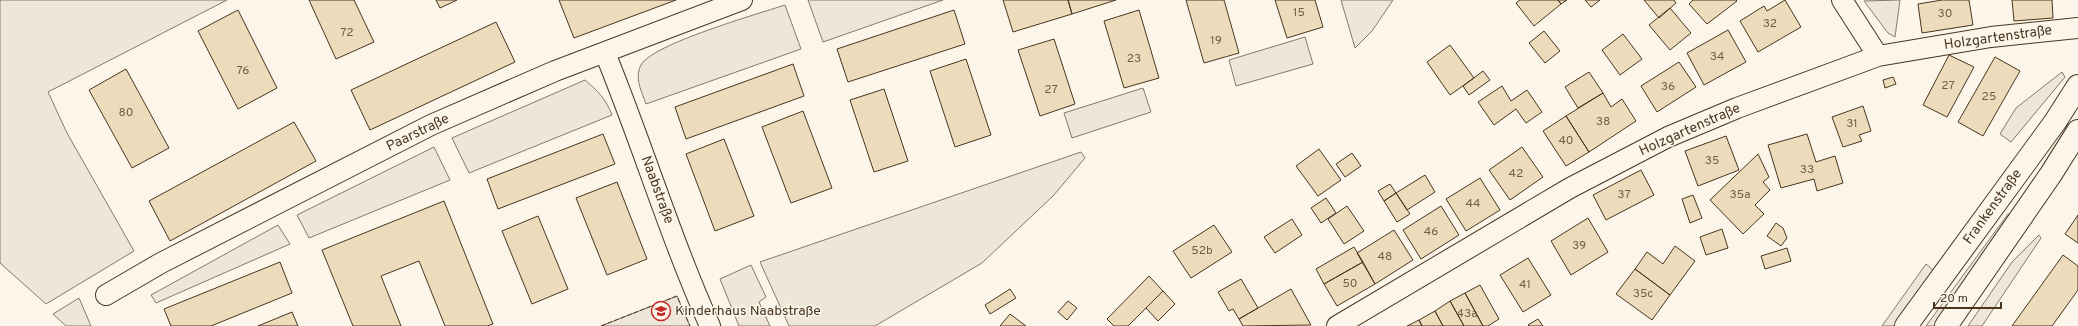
<svg xmlns="http://www.w3.org/2000/svg" width="2078" height="326" viewBox="0 0 2078 326" font-family="Overpass,sans-serif">
<style>
.green{fill:#ede6d9;stroke:#887966}
.building{fill:#ecdcbc;stroke:#4a3520}
.lines{fill:none;stroke-linecap:round;stroke-linejoin:round}
.street-casing{stroke:#4a3520;stroke-width:22}
.secondary-casing{stroke:#4a3520;stroke-width:24}
.street{stroke:#fbf6e9;stroke-width:20}
.secondary{stroke:#fbf6e9;stroke-width:22}
.fence{stroke:#4a3520;stroke-width:1;stroke-dasharray:5 2;stroke-linecap:butt}
.labels{text-anchor:middle;dominant-baseline:central;stroke-width:3;stroke-linejoin:round;paint-order:stroke}
.number-label{font-size:12px;fill:#725f47}
.street-label{font-size:14px;fill:#4a3520;stroke:#fbf6e9}
.poi-label{font-size:14px;fill:#4a3520;stroke:#fbf6e9;text-anchor:start}
</style>
<rect width="100%" height="100%" fill="#fbf6e9"/>
<path class="green" d="M0 0H227L48 92 67 133 134 251 46 304 0 263Z
M808 0H943L823 42Z
M1341 0H1393L1372 31 1355 48Z
M1900 0 1895 37 1888 33 1864 1Z
M785 5 801 49 646 104C642 92 634 78 641 65 652 44 758 14 785 5Z
M1305 37 1313 64 1236 86 1229 60Z
M2062 72 2065 77 2011 142 2000 134 2016 108Z
M585 80C598 91 606 99 612 115L469 173 452 138Z
M1143 88 1151 112 1072 138 1064 113Z
M434 147 450 180 309 238 297 215Z
M1081 152 1085 158 1053 196 982 263 875 326H789L760 262Z
M2008 214 2012 216 1936 326H1926Z
M278 225 290 244 156 303 151 295Z
M2039 235 2041 238 1982 326H1968L2012 262Z
M1926 264 1933 270 1894 326H1882Z
M751 265 766 297 759 302 770 326H739L720 279Z
M677 296 690 326H601Z
M79 298 91 326H66L53 314Z"/>
<path class="building" d="M309 0H354L374 42 336 59Z
M436 0H457L440 8Z
M559 0H676L574 38Z
M1003 0H1068L1072 14 1013 32Z
M1068 0H1116L1072 14Z
M1186 0H1224L1239 53 1204 63Z
M1275 0H1315L1323 27 1287 38Z
M1520 0H1558L1561 4 1534 26 1516 3Z
M1558 0H1567L1561 4Z
M1585 0H1600L1591 7Z
M1644 0H1674L1676 3 1659 18Z
M1693 0H1736L1737 1 1707 24 1689 4Z
M1785 0 1801 27 1758 52 1740 21 1764 6 1767 11Z
M1942 0H1969L1973 25 1922 33 1918 4Z
M2012 0H2052L2053 18 2014 21Z
M1670 8 1691 33 1670 50 1649 25Z
M238 10 277 88 238 109 198 31Z
M954 10 965 44 848 82 837 49Z
M1139 10 1159 78 1124 88 1104 21Z
M496 22 515 62 370 130 351 90Z
M1728 30 1746 62 1704 85 1687 53Z
M1544 31 1560 51 1545 63 1529 43Z
M1623 34 1642 59 1620 75 1602 50Z
M1054 39 1075 104 1040 116 1018 50Z
M1450 45 1474 78 1450 95 1427 62Z
M1949 55 1974 67 1947 117 1923 105Z
M1995 57 2020 71 1983 136 1958 122Z
M966 59 991 135 955 147 930 71Z
M1679 62 1696 87 1657 112 1641 86Z
M793 64 804 96 686 139 675 107Z
M126 69 169 148 132 168 89 90Z
M1483 71 1490 80 1469 95 1463 86Z
M1589 72 1603 93 1578 108 1565 87Z
M1893 77 1896 84 1885 88 1883 80Z
M1502 86 1511 101 1527 90 1542 112 1526 123 1516 109 1494 125 1478 102Z
M884 89 908 161 874 172 850 100Z
M1603 93 1611 107 1622 99 1636 121 1589 152 1566 116Z
M1863 106 1871 131 1859 135 1862 141 1843 147 1832 117Z
M803 111 832 188 791 203 762 127Z
M1566 116 1589 152 1566 166 1543 131Z
M294 122 316 161 170 241 149 201Z
M603 134 615 164 498 209 487 179Z
M1807 134 1816 162 1835 156 1843 183 1817 191 1814 179 1781 188 1768 145Z
M1726 136 1739 170 1698 186 1685 151Z
M724 139 754 216 715 231 686 154Z
M1522 147 1543 177 1510 200 1489 170Z
M1319 149 1341 180 1318 196 1296 166Z
M1352 153 1361 166 1345 177 1336 164Z
M1758 154 1769 177 1763 182 1770 190 1755 205 1764 214 1743 234 1710 200Z
M1641 170 1654 195 1606 220 1593 195Z
M1425 175 1435 192 1407 210 1396 193Z
M1480 178 1500 210 1466 231 1446 199Z
M617 182 647 259 607 275 576 198Z
M1390 184 1396 193 1384 201 1378 191Z
M1396 193 1410 214 1397 222 1384 201Z
M1693 195 1702 218 1690 223 1682 199Z
M1326 198 1336 213 1321 223 1311 208Z
M444 201 493 324 487 326H445L419 261 381 276 401 326H353L322 250Z
M1347 206 1364 231 1344 244 1328 219Z
M1441 206 1459 235 1421 259 1403 230Z
M2078 215V243L2065 234Z
M538 216 568 289 532 304 502 231Z
M1588 218 1608 252 1571 275 1551 241Z
M1292 219 1302 235 1275 253 1264 237Z
M1776 223 1783 228 1787 238 1781 246 1767 236Z
M1214 225 1232 252 1191 278 1173 251Z
M1722 229 1728 248 1706 255 1700 237Z
M1394 230 1413 260 1375 284 1357 253Z
M1675 246 1695 261 1670 295 1635 269 1647 252 1663 264Z
M1354 247 1363 262 1324 284 1316 269Z
M1787 248 1791 261 1765 269 1761 256Z
M2063 255 2078 266V290L2052 326H2012Z
M1528 258 1551 295 1523 312 1500 275Z
M280 262 292 293 211 326H171L164 309Z
M1363 262 1375 284 1337 306 1324 284Z
M1635 269 1670 295 1652 320 1616 294Z
M1149 276 1163 291 1128 326H1114L1107 319Z
M1241 279 1258 308 1239 319 1233 309 1229 311 1218 292Z
M1480 285 1499 319 1488 326H1483L1465 293Z
M1010 289 1016 298 990 314 985 305Z
M1291 289 1311 325 1243 326 1239 319Z
M1163 291 1175 304 1158 321 1146 308Z
M1465 293 1483 326H1464L1450 301Z
M1068 301 1077 308 1067 320 1058 312Z
M1450 301 1464 326H1443L1435 311Z
M1435 311 1443 326H1422L1419 320Z
M292 312 298 326H258Z
M1010 314 1026 326H1000Z
M1538 319 1543 326H1529L1528 325Z
M1419 320 1422 326H1407Z"/>
<g class="lines">
<defs>
<path id="street" d="M1842 0 1878 56
M605 53C642 143 670 237 710 326
M106 295 161 263 431 125 555 71 742 0
M1337 326 1570 188 1668 137 1737 108 1878 56 1991 37 2078 28"/>
<path id="secondary" d="M1906 326 2055 122 2078 86
M1946 326 2051 174 2078 131"/>
</defs>
<use href="#street" class="street-casing"/>
<use href="#secondary" class="secondary-casing"/>
<use href="#street" class="street"/>
<use href="#secondary" class="secondary"/>
<path class="fence" d="M601 326 677 296 690 326"/>
</g>
<defs>
<symbol id="school-ring" viewBox="-11 -11 22 22"><circle r="9.5" fill="#fbf6e9" stroke="#c62828" stroke-width="1.5"/><path d="M0-5L7-2L0 1L-7-2ZM-4 1L0 2.5L4 1V4Q0 6-4 4Z" fill="#c62828"/></symbol>
</defs>
<g fill-rule="evenodd">
<use href="#school-ring" x="650" y="300" width="22" height="22"/>
</g>
<g class="labels">
<g class="number-label">
<text x="1299" y="13">15</text>
<text x="1945" y="14">30</text>
<text x="1770" y="24">32</text>
<text x="347" y="33">72</text>
<text x="1216" y="41">19</text>
<text x="1717" y="57">34</text>
<text x="1134" y="59">23</text>
<text x="243" y="71">76</text>
<text x="1948" y="86">27</text>
<text x="1668" y="87">36</text>
<text x="1051" y="90">27</text>
<text x="1989" y="97">25</text>
<text x="126" y="113">80</text>
<text x="1603" y="122">38</text>
<text x="1852" y="124">31</text>
<text x="1566" y="141">40</text>
<text x="1712" y="161">35</text>
<text x="1807" y="170">33</text>
<text x="1516" y="174">42</text>
<text x="1624" y="195">37</text>
<text x="1740" y="195">35a</text>
<text x="1473" y="204">44</text>
<text x="1431" y="232">46</text>
<text x="1579" y="246">39</text>
<text x="1202" y="251">52b</text>
<text x="1385" y="257">48</text>
<text x="1350" y="284">50</text>
<text x="1525" y="285">41</text>
<text x="1643" y="294">35c</text>
<text x="1467" y="314">43a</text>
</g>
<g class="street-label">
<text transform="translate(1998 38) rotate(-8)">Holzgartenstraße</text>
<text transform="translate(1690 130) rotate(-24)">Holzgartenstraße</text>
<text transform="translate(418 133) rotate(-26)">Paarstraße</text>
<text transform="translate(657 190) rotate(70)">Naabstraße</text>
<text transform="translate(1993 207) rotate(-54)">Frankenstraße</text>
</g>
<g class="poi-label">
<text x="675" y="311">Kinderhaus Naabstraße</text>
</g>
</g>
<path d="M1934 302v6h67v-6" fill="none" stroke="#4a3520" stroke-width="2"/>
<text x="1940" y="302" font-size="12" fill="#4a3520" stroke="#fbf6e9" stroke-width="3" paint-order="stroke">20 m</text>
</svg>
